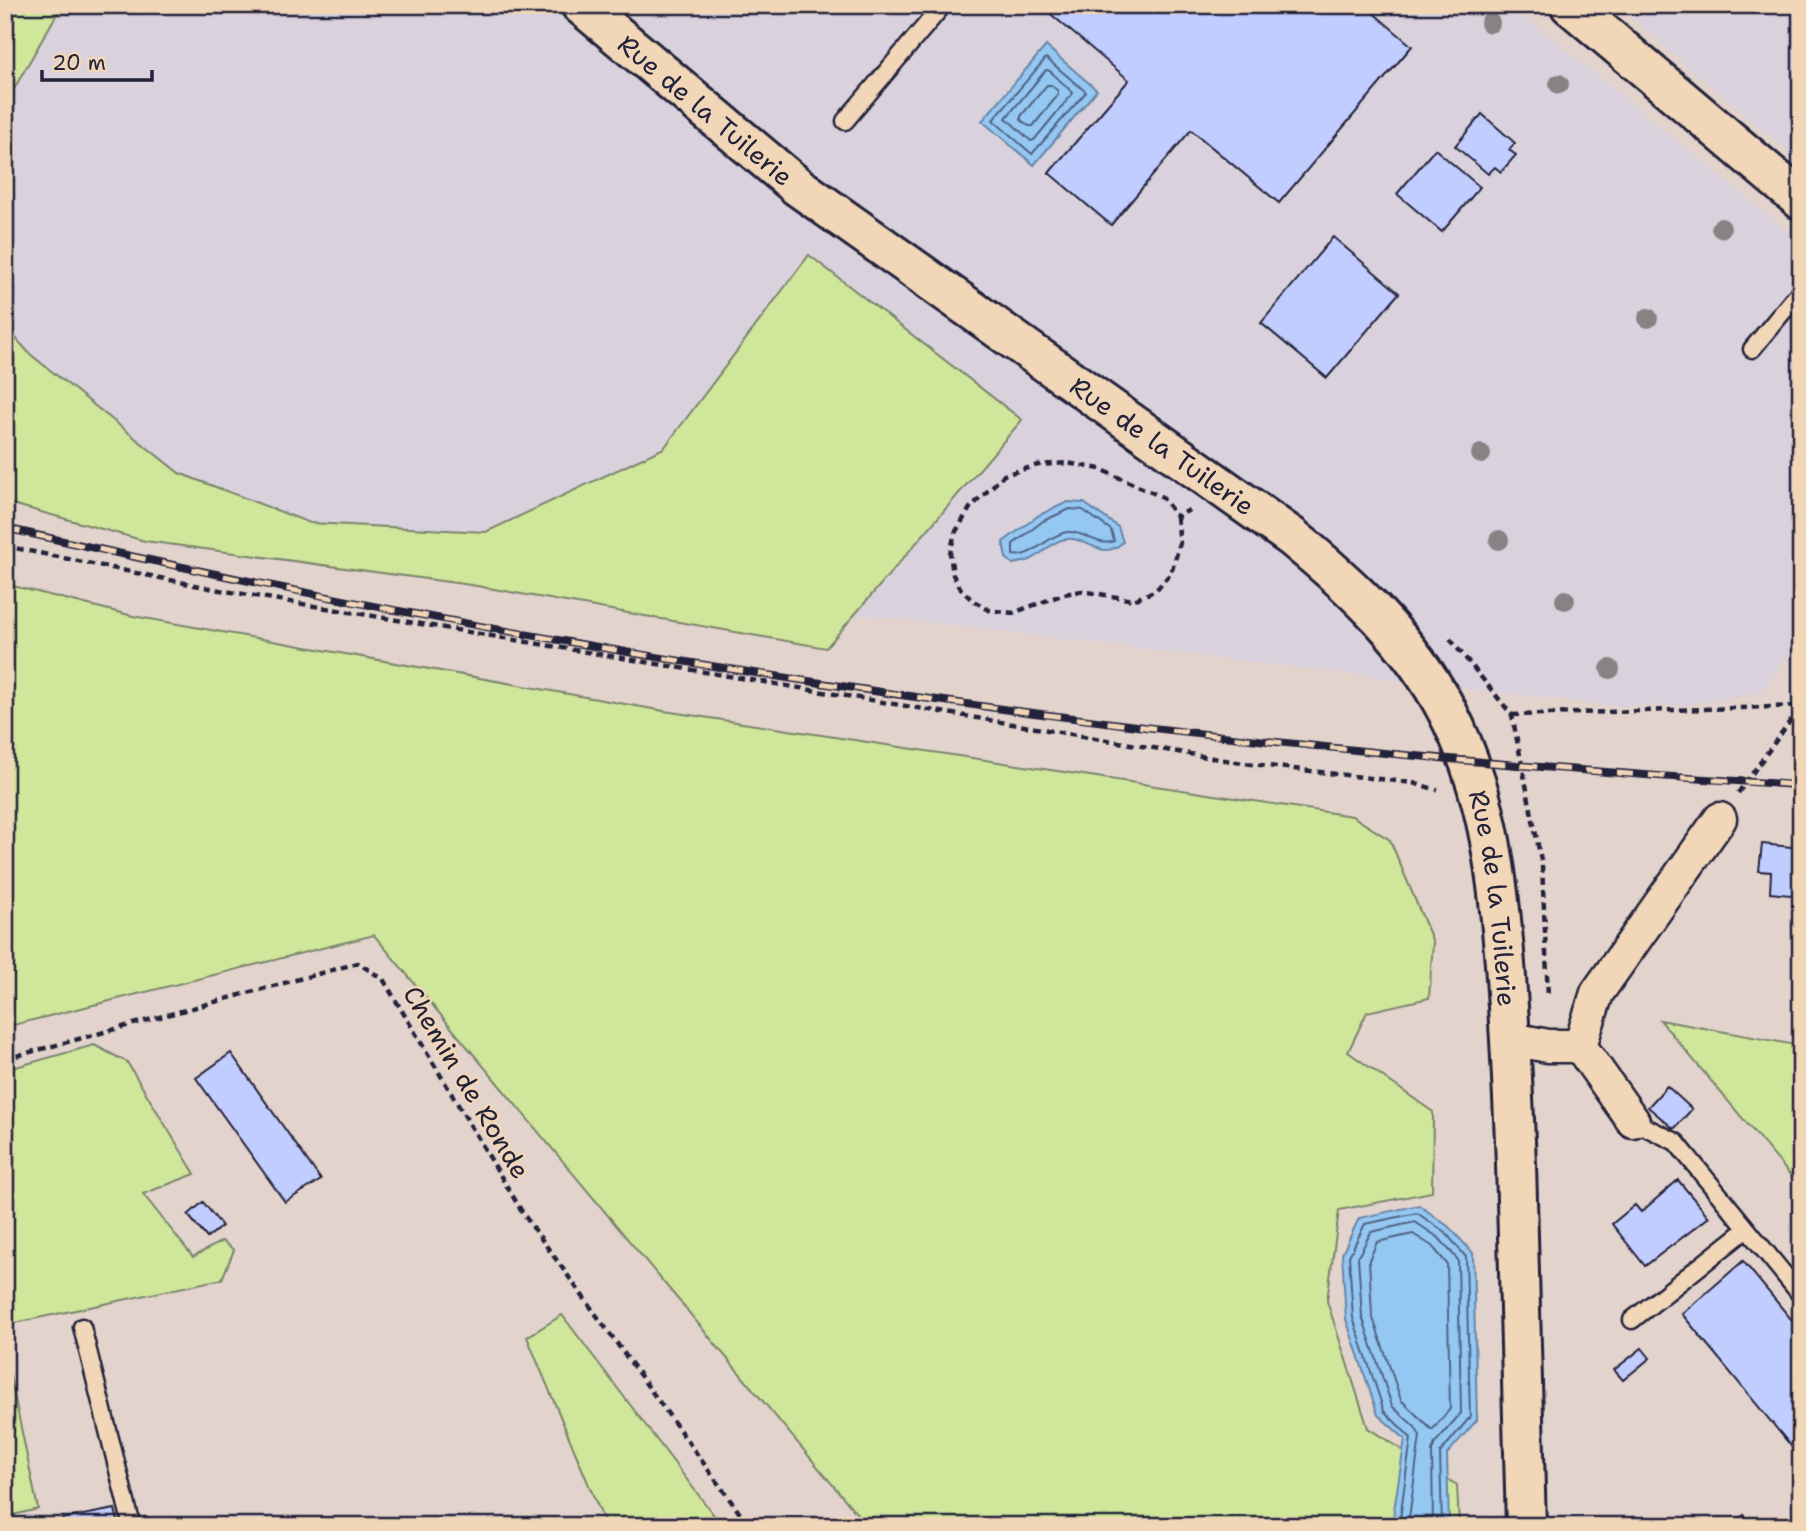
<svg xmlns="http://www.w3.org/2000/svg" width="1806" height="1531" viewBox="0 0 1806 1531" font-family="'Shantell Sans',sans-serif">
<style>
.built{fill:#d9d1dc}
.green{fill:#d0e69b;stroke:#79846b;stroke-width:2}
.water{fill:#94c7f1;stroke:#6685a8;stroke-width:2}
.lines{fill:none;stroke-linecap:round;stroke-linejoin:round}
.shore{stroke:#506484;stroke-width:2}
.building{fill:#c2cdff;stroke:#22223b;stroke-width:2}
.lane-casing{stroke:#22223b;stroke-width:21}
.street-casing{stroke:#22223b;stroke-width:37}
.secondary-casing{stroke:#22223b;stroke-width:44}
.path{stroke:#22223b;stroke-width:4.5;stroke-dasharray:7 5;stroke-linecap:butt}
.lane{stroke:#f1d6b8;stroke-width:16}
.street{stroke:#f1d6b8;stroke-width:32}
.secondary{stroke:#f1d6b8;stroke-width:38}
.rail-casing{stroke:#22223b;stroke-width:8}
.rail{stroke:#f1d6b8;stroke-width:5;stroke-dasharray:16;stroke-linecap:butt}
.tree{fill:#878284}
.labels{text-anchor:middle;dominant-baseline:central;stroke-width:5;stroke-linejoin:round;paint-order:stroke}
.street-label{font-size:26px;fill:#22223b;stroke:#f1d6b8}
</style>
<rect width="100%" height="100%" fill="#e3d3cd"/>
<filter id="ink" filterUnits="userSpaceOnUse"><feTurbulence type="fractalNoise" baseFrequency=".0143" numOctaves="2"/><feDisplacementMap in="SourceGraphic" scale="14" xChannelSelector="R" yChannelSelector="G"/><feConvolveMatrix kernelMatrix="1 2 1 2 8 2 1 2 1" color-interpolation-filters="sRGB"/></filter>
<g filter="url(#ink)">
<path class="built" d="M5 5H1511L1779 224 1801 246V636L1760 693 1685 705 1610 706 383 556 212 533 5 332Z
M1616 5H1801V163Z"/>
<path class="green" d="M5 5H62L11 94 5 92Z
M809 255 1022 420 826 648 471 585 145 541 5 502V326L30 354 179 473 310 523 486 532 664 448Z
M5 584 133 616 664 711 1352 816 1390 840 1433 942 1429 998 1367 1012 1348 1052 1433 1112 1432 1192 1339 1210 1327 1301 1368 1428 1457 1485 1459 1526H867L374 935 5 1027Z
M1660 1020 1801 1046V1188Z
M94 1045 127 1062 195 1174 143 1194 193 1257 222 1241 234 1250 222 1279 5 1325V1070Z
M562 1315 722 1526H606L527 1337Z
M10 1375 38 1509 5 1517V1376Z"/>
<path class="water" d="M1046 46 1097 90 1034 165 982 121Z
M1068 502 1084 503 1118 527 1123 542C1104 560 1094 543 1073 539 1055 536 1044 554 1030 560 1025 562 1018 563 1013 564L1006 558 1003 542 1039 515Z
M1419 1205 1449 1227 1473 1253 1477 1420 1447 1454 1449 1526H1394L1392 1523 1405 1439 1378 1415 1346 1319 1342 1254 1359 1218Z"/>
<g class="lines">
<path class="shore" d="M1046 58 1086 92 1032 154 993 120Z
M1046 70 1050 71 1073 93 1034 140 1031 141 1006 118Z
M1047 85H1051L1058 91V95L1033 126H1029L1021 120V116Z
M1070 509 1083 510 1111 530 1114 541C1099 548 1083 530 1067 532 1047 535 1032 559 1013 555V544L1043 521Z
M1413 1234 1432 1246 1447 1264 1450 1409 1432 1430 1401 1400 1372 1315 1369 1260 1377 1242Z
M1399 1526 1411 1438 1384 1411 1353 1318 1349 1256 1365 1224 1417 1213 1445 1232 1466 1257 1470 1417 1440 1453 1442 1526
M1408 1526 1420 1436 1415 1427 1392 1406 1362 1316 1358 1257 1371 1232 1415 1222 1439 1238 1458 1260 1461 1413 1435 1443 1432 1451 1433 1526"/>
</g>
<path class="building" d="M1040 5H1364L1412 46 1279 203 1191 130 1111 225 1049 173 1129 80Z
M1482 114 1515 143 1509 150 1516 155 1501 172 1495 167 1488 174 1455 146Z
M1435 149 1480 187 1442 232 1397 194Z
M1333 237 1399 293 1327 378 1261 323Z
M1762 844 1801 848V896L1770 893 1771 872 1759 871Z
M231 1053 321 1180 285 1202 196 1078Z
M1667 1086 1692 1109 1674 1129 1648 1107Z
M1678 1180 1709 1217 1645 1266 1612 1224 1635 1205 1641 1212Z
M203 1202 222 1226 207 1238 188 1215Z
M1743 1261 1801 1331V1458L1682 1314Z
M1642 1348 1650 1358 1623 1380 1614 1370Z
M115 1509 119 1526H63L62 1519Z
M1744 1515 1753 1526H1730Z"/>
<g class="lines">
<defs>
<path id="lane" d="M845 121 943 5
M1752 349 1801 290
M1633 1121 1676 1142 1801 1295
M1632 1320 1747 1229
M82 1327 132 1526"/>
<path id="street" d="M1512 1039 1548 1046H1580
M1580 1046 1597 993 1720 819
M1580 1046 1633 1121"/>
<g id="secondary">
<path id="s1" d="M581 5 797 186 1292 537C1353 587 1410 640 1447 711 1486 786 1497 868 1504 952 1510 1023 1513 1093 1516 1164 1519 1285 1523 1405 1526 1526"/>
<path d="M1570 5 1801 200"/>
</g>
</defs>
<use href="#lane" class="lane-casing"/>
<use href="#street" class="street-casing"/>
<use href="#secondary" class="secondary-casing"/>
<path class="path" d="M1177 517 1180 543 1171 573 1156 590 1134 600 1082 591 1064 594 1013 613 989 610 972 600 961 589 953 575 950 553 955 533 970 508 1004 475 1038 465 1067 463 1100 469 1162 497 1177 517 1189 510
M5 546 214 589 1243 763 1413 783 1438 790
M1450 639 1512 715 1542 865 1548 997
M1512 715 1801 706
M1738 793 1801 706
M5 1059 358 963 383 979 524 1215 749 1526"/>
<use href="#lane" class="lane"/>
<use href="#street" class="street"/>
<use href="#secondary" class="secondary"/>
<defs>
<path id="rail" d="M5 528C594 663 1197 751 1801 785"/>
</defs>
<use href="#rail" class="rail-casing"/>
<use href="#rail" class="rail"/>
</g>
<g class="tree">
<circle cx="1490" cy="23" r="10"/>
<circle cx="1559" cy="84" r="10"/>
<circle cx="1721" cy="228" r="10"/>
<circle cx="1648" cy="318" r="10"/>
<circle cx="1481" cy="454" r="10"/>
<circle cx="1499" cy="540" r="10"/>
<circle cx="1565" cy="600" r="10"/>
<circle cx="1610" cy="669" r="10"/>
</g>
</g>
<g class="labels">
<g class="street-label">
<text stroke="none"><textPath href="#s1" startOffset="163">Rue de la Tuilerie</textPath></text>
<text stroke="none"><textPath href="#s1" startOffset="730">Rue de la Tuilerie</textPath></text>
<text stroke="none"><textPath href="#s1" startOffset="1318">Rue de la Tuilerie</textPath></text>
<text transform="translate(467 1082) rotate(59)">Chemin de Ronde</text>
</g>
</g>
<rect width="1806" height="1531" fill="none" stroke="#f1d6b8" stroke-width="28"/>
<rect x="14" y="14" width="1778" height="1503" fill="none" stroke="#22223b" stroke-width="2.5" filter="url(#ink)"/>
<path d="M42 70v10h110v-10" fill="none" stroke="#22223b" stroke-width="3.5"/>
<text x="52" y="70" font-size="21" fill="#22223b" stroke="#f1d6b8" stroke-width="5" paint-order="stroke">20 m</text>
</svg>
